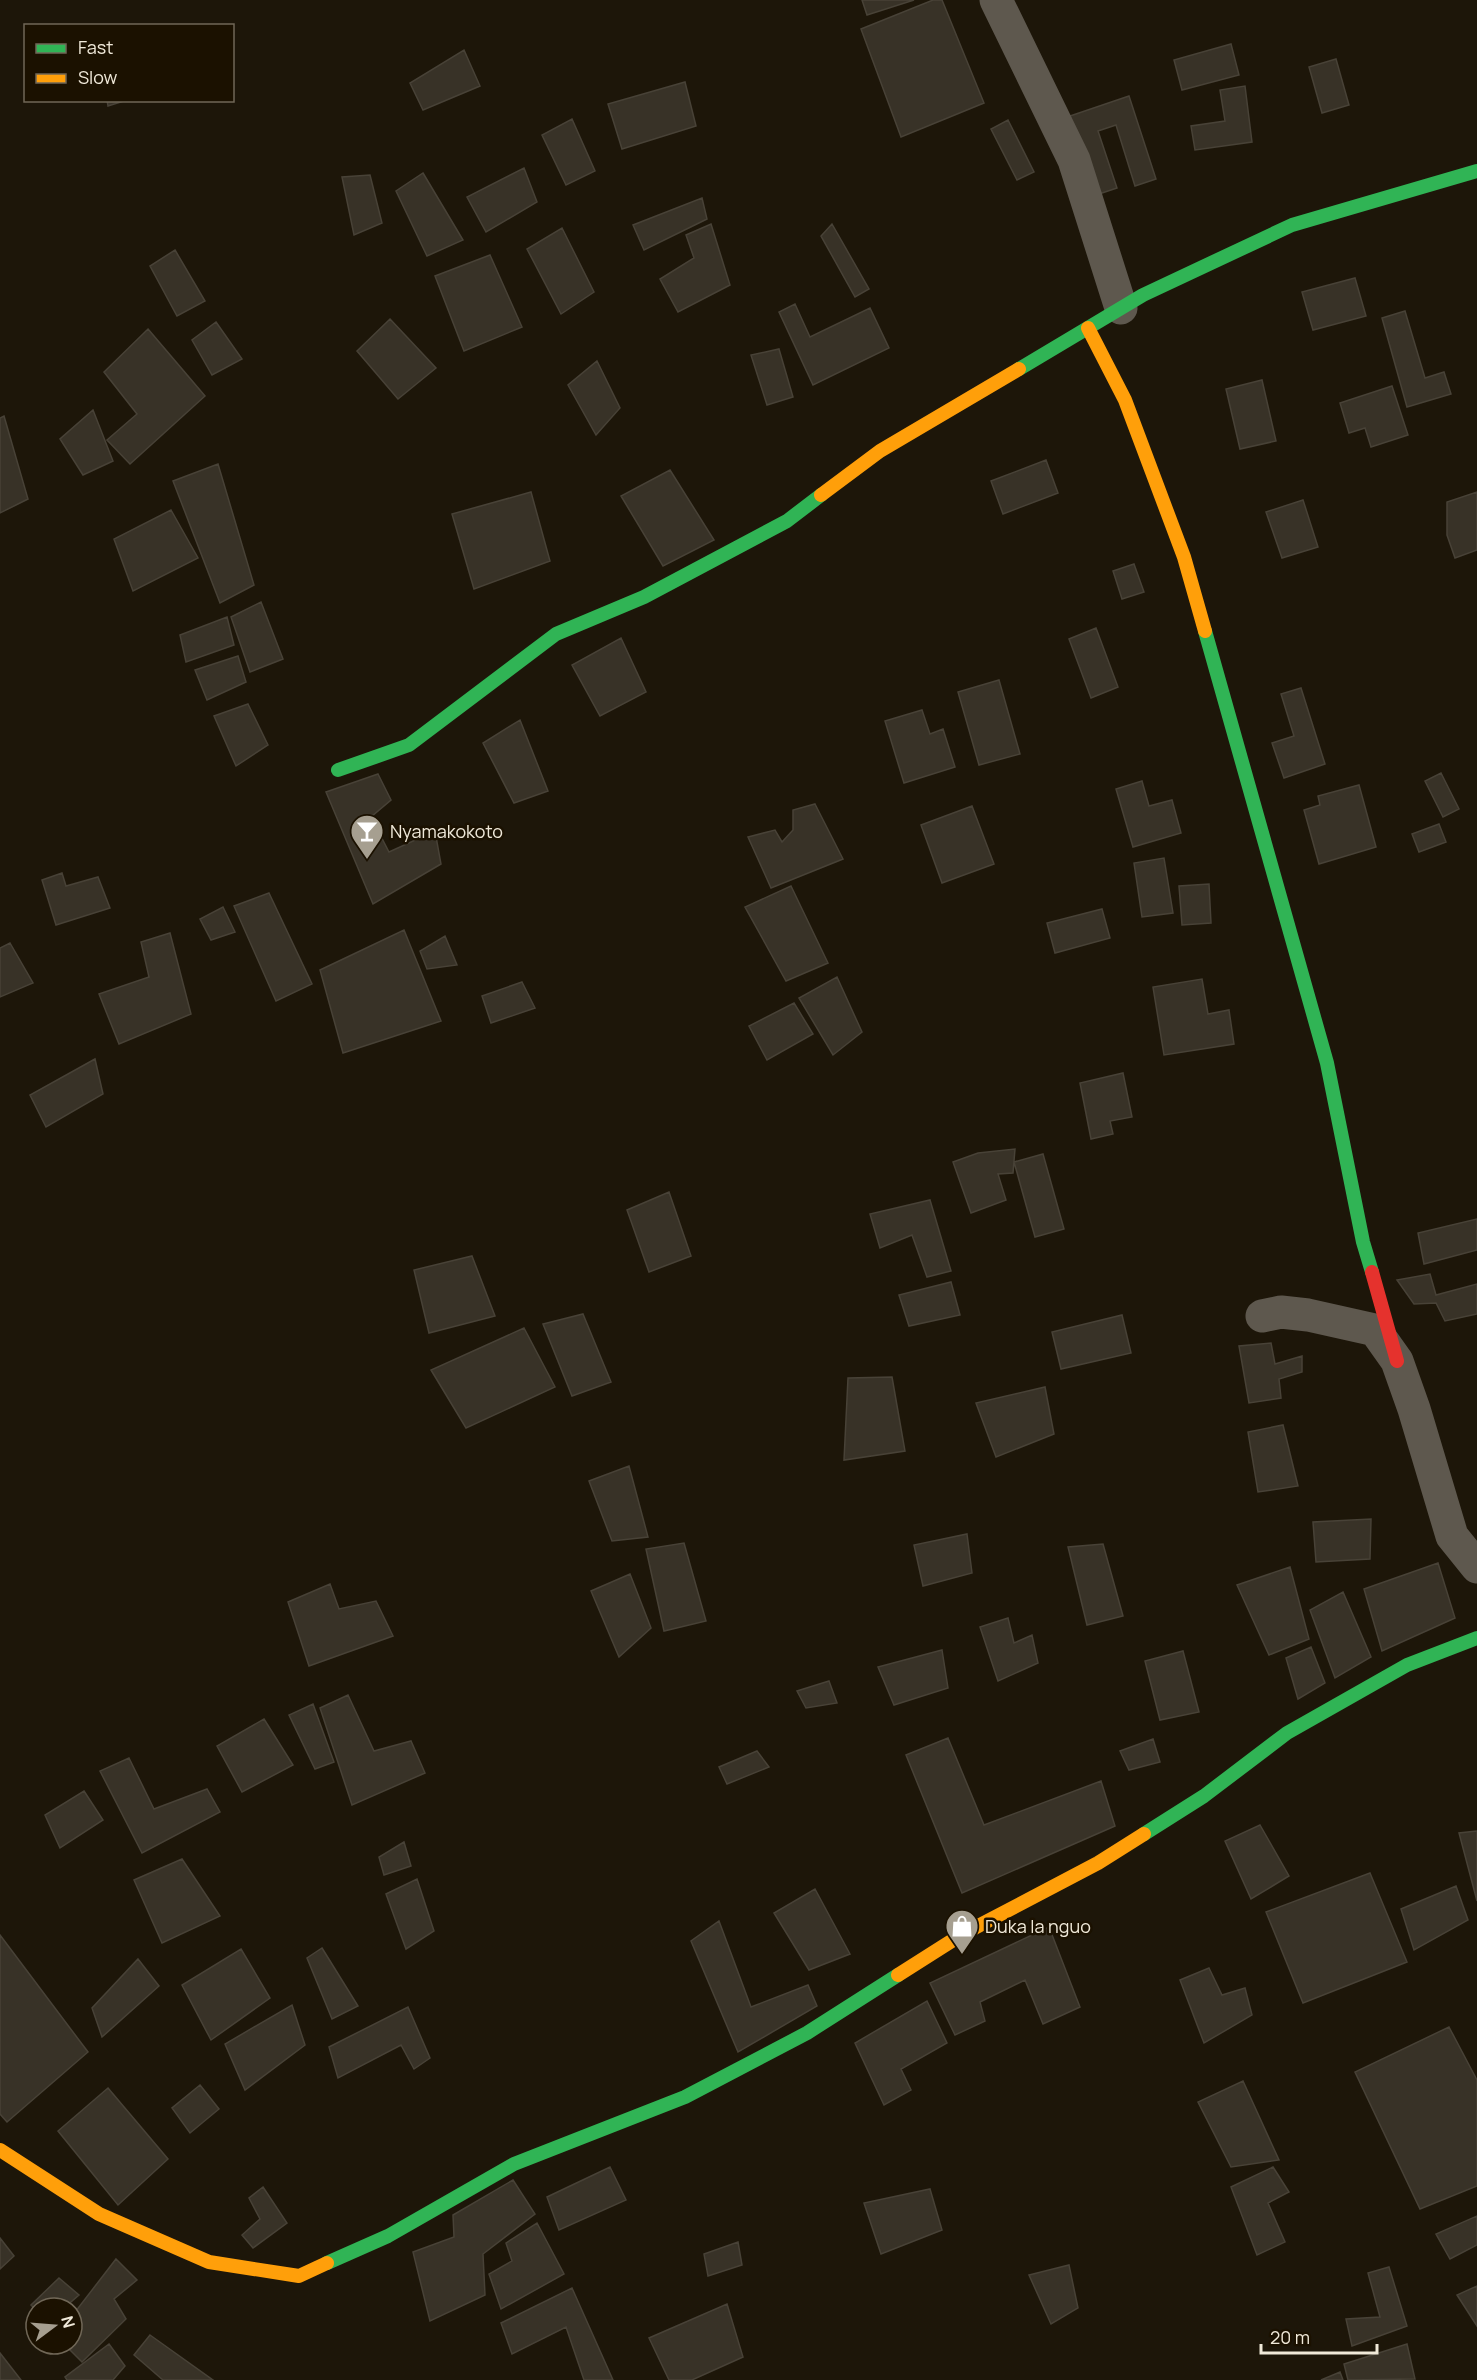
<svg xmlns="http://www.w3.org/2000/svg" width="1477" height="2380" viewBox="0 0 1477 2380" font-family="Manrope,sans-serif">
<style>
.building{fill:#383227;stroke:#484237;stroke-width:1.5}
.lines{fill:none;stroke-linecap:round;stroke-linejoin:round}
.street{stroke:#5e584e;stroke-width:33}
.fast{stroke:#30b455;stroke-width:14}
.slow{stroke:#ff9f0a;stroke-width:14}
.jam{stroke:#e5322d;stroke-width:14}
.labels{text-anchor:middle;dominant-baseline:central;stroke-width:5;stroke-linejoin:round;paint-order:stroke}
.poi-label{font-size:18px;fill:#f0e9d9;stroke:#1b1100;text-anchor:start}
</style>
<rect width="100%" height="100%" fill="#1d1609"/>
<path class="building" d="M862 0H914L867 15Z
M933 0H942L984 103 901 137 861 29Z
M1231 44 1239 75 1182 90 1174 60Z
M464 50 480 86 423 110 410 83Z
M1336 59 1349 105 1322 113 1309 67Z
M685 82 696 126 622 149 608 104Z
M1245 86 1252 142 1195 150 1191 126 1225 121 1220 90Z
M1129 96 1156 179 1135 186 1116 125 1098 131 1117 188 1096 195 1070 116Z
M107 100H127L108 106Z
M572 119 595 171 566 185 542 135Z
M1008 120 1034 172 1017 180 991 129Z
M524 168 537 202 486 232 467 197Z
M423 173 463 240 427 256 396 191Z
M370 175 382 223 354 235 342 177Z
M702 198 707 219 644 250 633 225Z
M711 224 730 285 678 312 660 279 694 258 686 235Z
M832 224 869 289 855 297 821 236Z
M562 228 594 292 561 314 527 249Z
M175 250 205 301 177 316 150 266Z
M490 255 522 327 464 351 435 276Z
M1355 278 1366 316 1313 330 1302 292Z
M795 304 810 337 870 308 889 348 813 385 779 312Z
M1405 311 1425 378 1444 372 1451 394 1407 407 1382 318Z
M390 319 436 368 398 399 357 351Z
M216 322 242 359 212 375 192 340Z
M148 329 205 396 130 464 107 440 137 414 104 372Z
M779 349 793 397 767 405 751 355Z
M597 361 620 408 596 435 568 385Z
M1262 380 1276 441 1240 449 1226 389Z
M1392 386 1408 435 1371 447 1365 428 1349 433 1340 403Z
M93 410 113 461 83 475 60 439Z
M4 416 28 499 0 513V418Z
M1046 460 1058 493 1003 514 991 481Z
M218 464 254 585 220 603 173 481Z
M670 470 714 540 663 566 621 496Z
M531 492 550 561 474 589 452 514Z
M1477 492V550L1455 558 1447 535V502Z
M1303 500 1318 547 1282 558 1266 512Z
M171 510 198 558 133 591 114 539Z
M1134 564 1144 592 1122 599 1113 571Z
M261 602 283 659 250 672 231 617Z
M227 617 234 645 186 662 180 635Z
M1096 628 1118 687 1091 698 1069 639Z
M621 638 646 692 600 716 572 665Z
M238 656 246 682 207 700 195 670Z
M999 680 1020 754 979 765 958 692Z
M1301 688 1325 764 1284 778 1272 743 1294 736 1281 694Z
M248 704 268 745 236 766 214 716Z
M922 710 930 734 943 729 955 767 904 783 885 721Z
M520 720 548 791 514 803 483 743Z
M1441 773 1459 809 1443 817 1425 781Z
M378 774 391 800 371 817 389 852 435 831 441 864 373 904 326 792Z
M1142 781 1149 806 1172 800 1181 833 1133 847 1116 789Z
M1359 785 1376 847 1319 864 1304 810 1320 805 1318 796Z
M815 804 843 859 771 888 748 837 775 830 782 842 793 830V810Z
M972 806 994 864 942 883 921 825Z
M1439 824 1446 842 1419 852 1412 834Z
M1164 858 1173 913 1142 917 1134 863Z
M62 873 66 886 98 877 110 908 56 925 42 880Z
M1209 884 1211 923 1182 925 1179 886Z
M791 886 828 963 786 981 745 907Z
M269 893 312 984 276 1001 234 906Z
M223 907 235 932 211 940 200 919Z
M1102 909 1110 938 1055 953 1047 923Z
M404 930 441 1021 343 1053 320 970Z
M170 933 191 1014 119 1044 99 994 149 977 141 942Z
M445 936 457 965 427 969 420 951Z
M10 943 33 983 0 997V948Z
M837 977 862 1032 833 1055 799 998Z
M1202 979 1208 1014 1229 1010 1234 1044 1164 1055 1153 987Z
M522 982 535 1008 491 1023 482 996Z
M794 1003 813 1034 767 1060 749 1026Z
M95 1059 103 1094 46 1127 30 1095Z
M1123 1073 1132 1117 1110 1121 1113 1134 1091 1139 1080 1083Z
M1015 1149 1013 1173 998 1174 1006 1200 971 1213 953 1162 978 1153Z
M1043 1154 1064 1229 1035 1237 1014 1162Z
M669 1192 691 1256 649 1272 627 1210Z
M930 1200 951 1271 927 1277 912 1235 880 1248 870 1214Z
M1477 1219V1250L1424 1264 1418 1233Z
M472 1256 495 1316 429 1333 414 1270Z
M1430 1274 1436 1295 1477 1284V1314L1445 1321 1436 1303 1414 1304 1397 1280Z
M951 1282 960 1315 909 1326 899 1295Z
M583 1314 611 1382 572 1396 543 1324Z
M1122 1315 1131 1353 1061 1369 1052 1332Z
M524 1328 555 1387 466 1428 431 1370Z
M1271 1343 1275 1364 1302 1356V1372L1279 1379 1281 1398 1249 1403 1239 1346Z
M892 1377 905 1451 844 1460 848 1378Z
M1045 1387 1054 1434 996 1457 976 1403Z
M1283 1425 1298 1486 1258 1492 1248 1432Z
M629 1466 648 1537 612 1541 589 1481Z
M1371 1519 1370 1559 1316 1562 1313 1522Z
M967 1534 972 1573 923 1586 914 1545Z
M684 1543 706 1621 664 1631 646 1549Z
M1103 1544 1123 1616 1087 1625 1068 1547Z
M1438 1563 1455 1618 1382 1651 1364 1589Z
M1290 1567 1309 1639 1269 1655 1237 1585Z
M630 1574 651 1628 619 1657 591 1591Z
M330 1584 339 1609 376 1601 393 1636 309 1666 288 1602Z
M1343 1592 1371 1657 1335 1678 1310 1610Z
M1008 1618 1014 1643 1032 1635 1038 1663 998 1681 980 1627Z
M1311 1647 1325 1683 1298 1699 1286 1658Z
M942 1650 948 1688 894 1705 878 1667Z
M1183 1651 1199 1712 1160 1720 1145 1661Z
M829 1681 837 1703 806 1708 797 1691Z
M348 1695 374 1751 411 1741 425 1773 352 1805 320 1708Z
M313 1704 334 1762 315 1769 289 1715Z
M264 1719 293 1765 242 1792 217 1746Z
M948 1738 984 1825 1101 1781 1115 1826 962 1893 906 1755Z
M1153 1739 1160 1762 1129 1770 1120 1751Z
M757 1751 769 1767 727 1784 719 1767Z
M129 1758 154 1809 207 1789 220 1812 142 1853 100 1771Z
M84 1791 103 1820 60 1848 45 1815Z
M1260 1825 1289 1876 1251 1899 1225 1841Z
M1477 1831V1901L1459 1833Z
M404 1842 411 1866 384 1875 379 1857Z
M182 1859 220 1916 162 1943 134 1880Z
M1370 1873 1407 1962 1303 2003 1266 1912Z
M417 1879 434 1931 406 1949 386 1894Z
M1456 1886 1468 1920 1414 1950 1401 1909Z
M815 1889 850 1954 809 1970 774 1913Z
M719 1921 751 2007 808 1985 817 2006 738 2052 691 1941Z
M1049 1927 1080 2007 1043 2024 1025 1980 980 2002 985 2021 955 2035 930 1983Z
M0 1935 88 2052 7 2122 0 2114Z
M322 1948 358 2006 332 2019 307 1958Z
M241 1949 270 1998 211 2040 182 1985Z
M138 1959 159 1986 102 2037 92 2008Z
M1209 1968 1222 1995 1245 1988 1252 2015 1204 2043 1180 1980Z
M927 2001 947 2043 901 2069 911 2090 884 2105 855 2043Z
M292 2005 305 2045 245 2090 225 2044Z
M408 2007 430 2058 414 2069 401 2045 338 2078 329 2047Z
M1449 2027 1477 2080V2186L1420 2209 1355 2072Z
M1243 2081 1279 2160 1231 2167 1198 2102Z
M200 2085 219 2109 190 2133 172 2108Z
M108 2088 168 2159 118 2205 58 2131Z
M610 2167 626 2200 559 2230 547 2197Z
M1273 2167 1289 2192 1268 2203 1285 2242 1257 2255 1231 2187Z
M513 2180 535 2214 483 2254 485 2295 430 2321 413 2252 454 2237 453 2215Z
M263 2187 287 2223 253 2248 242 2235 260 2219 249 2198Z
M930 2189 942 2230 881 2254 864 2203Z
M1477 2216V2245L1450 2259 1436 2234Z
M537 2223 564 2274 501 2309 489 2274 512 2261 506 2243Z
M0 2238 14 2256 0 2269Z
M738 2242 742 2265 708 2276 704 2254Z
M116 2259 137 2280 114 2299 126 2319 82 2362 64 2344H72V2316Z
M1069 2265 1078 2308 1051 2324 1029 2275Z
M1389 2267 1407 2326 1352 2346 1346 2319 1380 2317 1368 2273Z
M59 2278 79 2295 64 2308H36V2310L31 2305Z
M1477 2286V2326L1457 2295Z
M572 2288 613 2380H584L566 2327 512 2354 501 2323Z
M727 2304 743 2357 692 2380H669L649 2338Z
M150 2335 213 2380H163L134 2355Z
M109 2344 125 2366 113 2380H67L65 2377Z
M1407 2344 1415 2379 1348 2380 1344 2364Z
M0 2353 21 2380H0Z
M1340 2372 1343 2380H1321Z"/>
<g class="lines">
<path class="street" d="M996 0 1074 160 1121 308
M1262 1316 1281 1312 1308 1315 1375 1330 1397 1361 1414 1409 1452 1536 1477 1567"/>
<path class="fast" d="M1019 369 1143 295 1292 225 1477 171
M1205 631 1327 1063 1363 1242 1372 1272
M338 770 409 745 556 634 644 597 787 521 821 495
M1144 1834 1204 1796 1287 1733 1407 1665 1477 1638
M327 2263 388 2236 514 2164 685 2097 807 2033 898 1975"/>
<path class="slow" d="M1088 328 1125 400 1184 557 1205 631
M821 495 880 451 1019 369
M898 1975 961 1935 1098 1863 1144 1834
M0 2150 99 2214 209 2262 299 2276 327 2263"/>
<path class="jam" d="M1372 1272 1397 1361"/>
</g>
<defs>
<symbol id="bar-pin" viewBox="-11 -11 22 30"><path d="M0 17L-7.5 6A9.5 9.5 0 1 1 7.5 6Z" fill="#a69f90" stroke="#1b1100"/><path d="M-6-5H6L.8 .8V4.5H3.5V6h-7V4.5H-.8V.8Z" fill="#fff"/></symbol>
<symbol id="shop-pin" viewBox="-11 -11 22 30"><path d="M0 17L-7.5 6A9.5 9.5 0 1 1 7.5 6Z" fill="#a69f90" stroke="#1b1100"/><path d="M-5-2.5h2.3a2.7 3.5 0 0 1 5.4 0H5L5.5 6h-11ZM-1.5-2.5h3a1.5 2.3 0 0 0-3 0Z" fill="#fff"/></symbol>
</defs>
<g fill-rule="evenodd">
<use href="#bar-pin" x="348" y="812" width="38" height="52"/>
<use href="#shop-pin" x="943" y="1907" width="38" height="52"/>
</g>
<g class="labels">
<g class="poi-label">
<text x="390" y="831">Nyamakokoto</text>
<text x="985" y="1926">Duka la nguo</text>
</g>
</g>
<rect x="24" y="24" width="210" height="78" fill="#1b1100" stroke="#706757" stroke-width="1.5"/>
<rect x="36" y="44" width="30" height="9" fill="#30b455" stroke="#706757" stroke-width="1.5"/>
<text x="78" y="54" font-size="18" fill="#f0e9d9">Fast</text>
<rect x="36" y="74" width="30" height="9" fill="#ff9f0a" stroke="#706757" stroke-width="1.5"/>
<text x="78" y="84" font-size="18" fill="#f0e9d9">Slow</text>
<g transform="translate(54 2326) rotate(74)"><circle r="28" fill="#1b1100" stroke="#706757" stroke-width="1.5"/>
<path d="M0-4.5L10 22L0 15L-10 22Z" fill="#a69f90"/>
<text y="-9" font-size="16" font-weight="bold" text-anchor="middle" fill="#f0e9d9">N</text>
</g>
<path d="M1261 2344v9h116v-9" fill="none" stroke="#f0e9d9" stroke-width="3"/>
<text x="1270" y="2344" font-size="18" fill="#f0e9d9" stroke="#1b1100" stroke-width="4.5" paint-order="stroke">20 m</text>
</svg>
